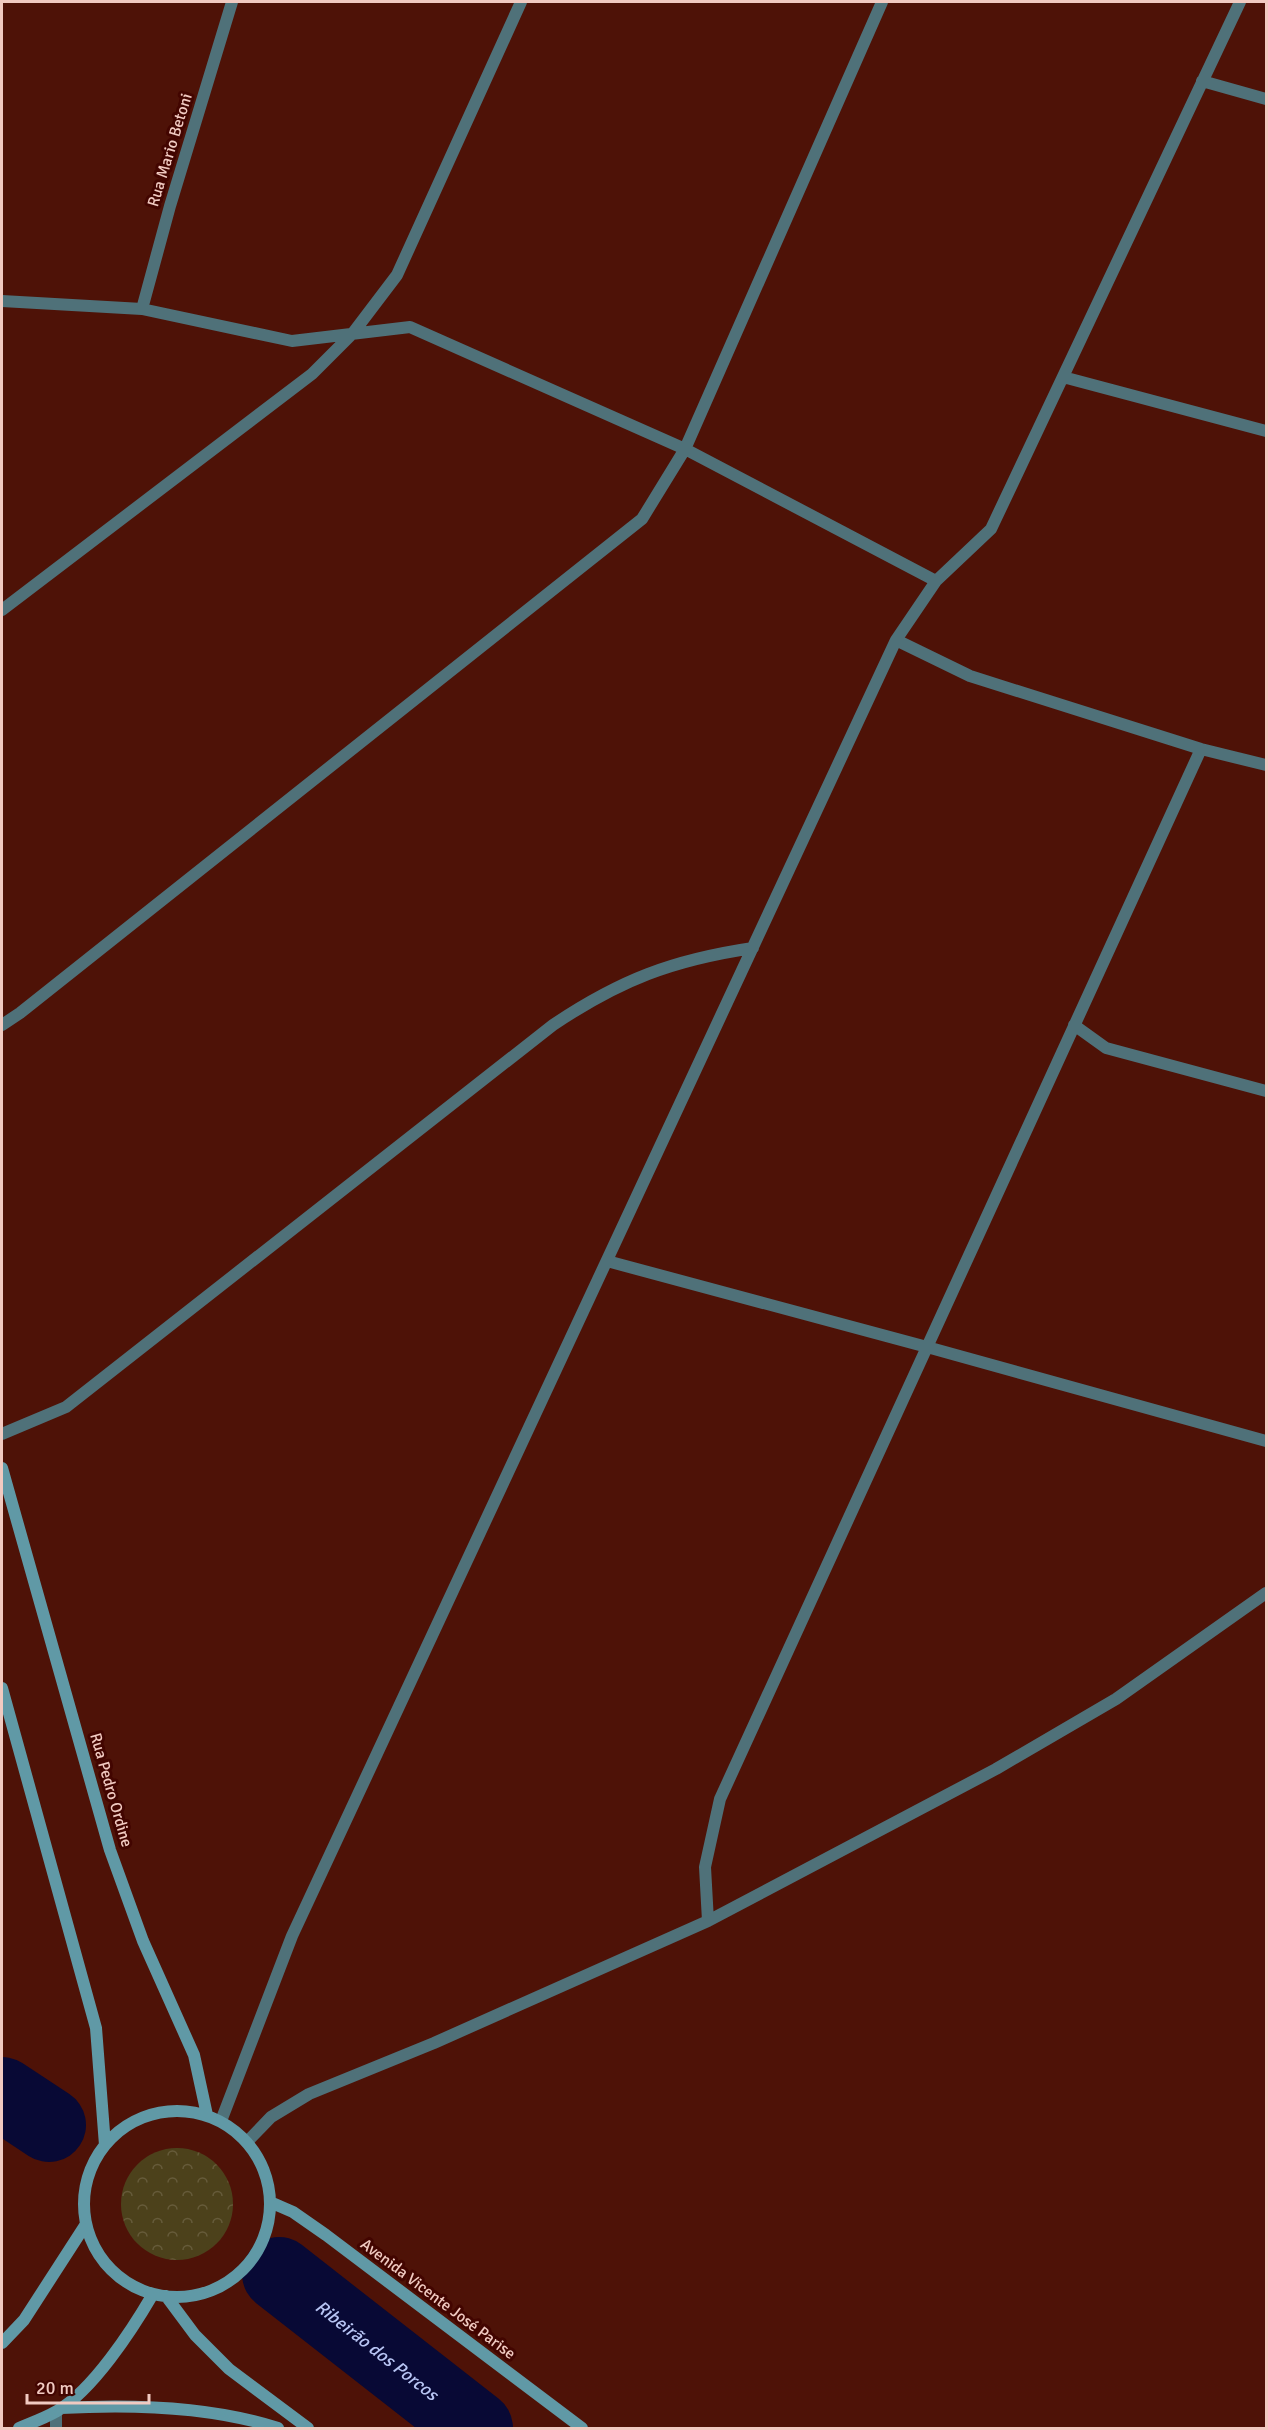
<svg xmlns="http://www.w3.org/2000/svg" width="1268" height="2430" viewBox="0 0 1268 2430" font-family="Signika,sans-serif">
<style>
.park{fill:url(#park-crowns)}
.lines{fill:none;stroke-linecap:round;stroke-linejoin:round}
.river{stroke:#080935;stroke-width:74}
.street{stroke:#4f7179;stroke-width:12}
.secondary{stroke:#6099a6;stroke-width:12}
.labels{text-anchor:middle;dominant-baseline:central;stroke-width:6;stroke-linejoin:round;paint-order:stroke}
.street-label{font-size:16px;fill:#f1cac1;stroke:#420500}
.water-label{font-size:18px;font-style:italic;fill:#b7c4f3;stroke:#420500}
</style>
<defs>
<pattern id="park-crowns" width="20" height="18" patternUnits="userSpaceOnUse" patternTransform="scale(1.5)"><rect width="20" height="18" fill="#4c411b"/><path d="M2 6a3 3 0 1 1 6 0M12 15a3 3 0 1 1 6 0" fill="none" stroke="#665b3a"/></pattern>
</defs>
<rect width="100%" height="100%" fill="#4e1207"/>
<path class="park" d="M121 2204a56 56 0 1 1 112 0a56 56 0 1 1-112 0Z"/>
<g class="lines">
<g class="river">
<path d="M2 2094 49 2125"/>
<path id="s1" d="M279 2274 476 2428"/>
</g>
<path class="street" d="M1202 81 1266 99
M2 301 142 309 292 341 410 327 685 449 936 581
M142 309 170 206 232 2
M1063 377 1266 431
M2 610 312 374 353 333 397 275 521 2
M896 640 970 676 1201 749 1266 765
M2 1025 20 1013 642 519 685 449 882 2
M1074 1025 1106 1048 1266 1091
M607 1261 927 1347 1266 1441
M2 1434 66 1407 553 1025C620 980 672 960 753 948
M708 1921 705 1867 720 1799 1201 749
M221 2121 292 1936 896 640 936 581 991 529 1240 2
M247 2142 271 2117 309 2094 434 2043 708 1921 996 1769 1116 1699 1266 1593
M56 2412V2428"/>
<path class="secondary" d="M2 1468 110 1850 143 1941 194 2055 207 2115
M2 1688 96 2028 105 2145
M84 2204a93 93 0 1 1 186 0a93 93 0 1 1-186 0Z
M270 2202 293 2212 326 2235 582 2428
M166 2296 195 2335 229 2369 308 2428
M2 2343 24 2320 86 2224
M61 2408C133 2404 210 2406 278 2428
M19 2428C31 2423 45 2418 57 2411 93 2390 132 2330 153 2294"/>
</g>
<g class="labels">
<g class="street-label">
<text transform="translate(170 150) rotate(-73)">Rua Mario Betoni</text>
<text transform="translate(111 1790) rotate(74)">Rua Pedro Ordine</text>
<text transform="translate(438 2299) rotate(37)">Avenida Vicente José Parise</text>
</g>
<g class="water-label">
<text stroke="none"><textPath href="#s1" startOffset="124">Ribeirão dos Porcos</textPath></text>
</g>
</g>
<rect width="1268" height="2430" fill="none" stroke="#f1cac1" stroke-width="6"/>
<path d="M27 2394v9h122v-9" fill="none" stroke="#f1cac1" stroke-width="3"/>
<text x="36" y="2394" font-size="18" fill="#f1cac1" stroke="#420500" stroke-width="4.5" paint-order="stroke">20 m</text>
</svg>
